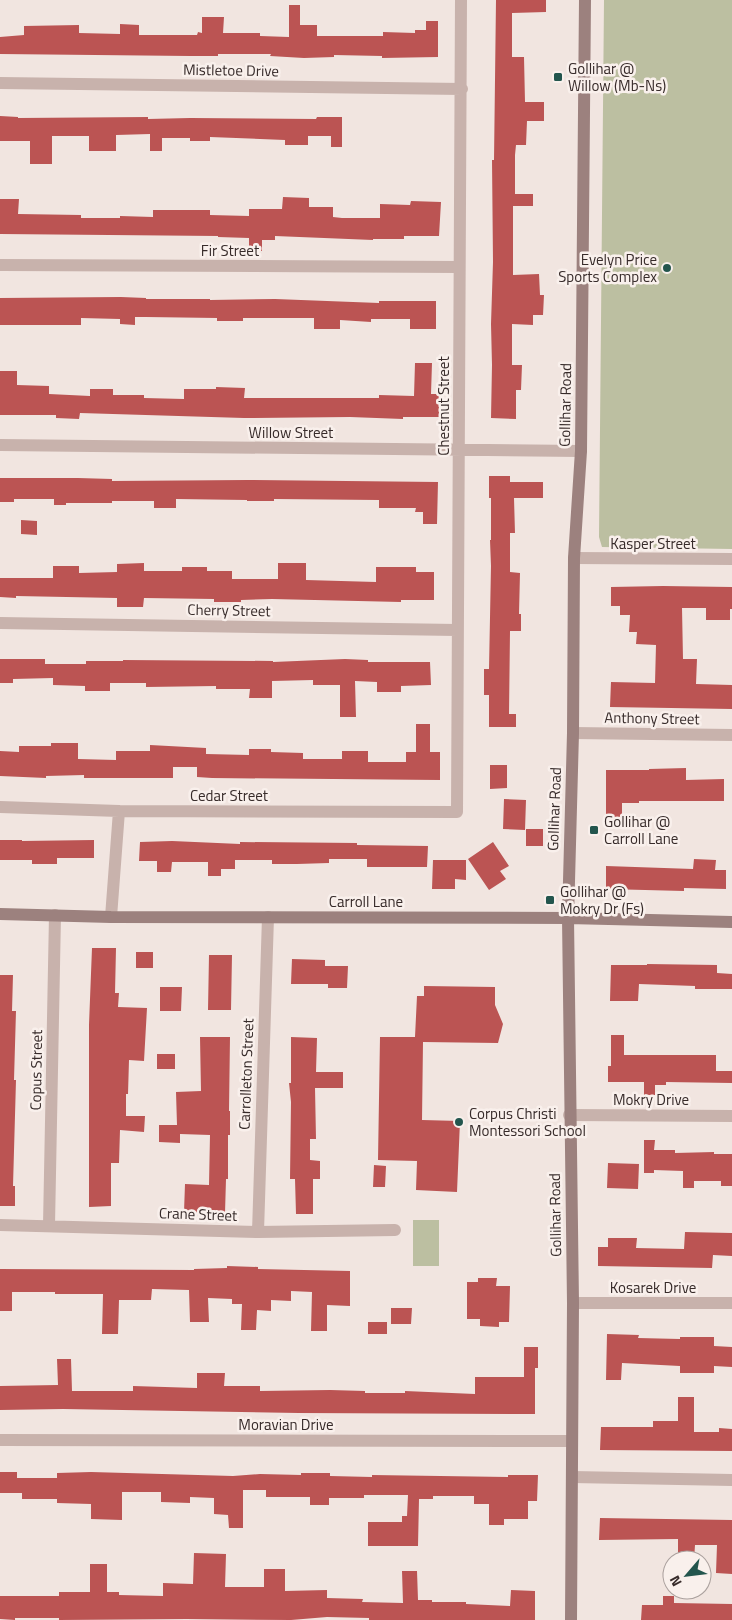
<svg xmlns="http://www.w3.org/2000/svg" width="732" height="1620" viewBox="0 0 732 1620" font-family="'Titillium Web',sans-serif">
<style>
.green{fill:#bcbfa1}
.building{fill:#bb5453}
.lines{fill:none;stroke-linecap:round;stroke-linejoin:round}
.street{stroke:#c8b2ac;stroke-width:12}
.secondary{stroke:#9c817e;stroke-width:12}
.poi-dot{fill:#23554d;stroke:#f9f0ec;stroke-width:2}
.labels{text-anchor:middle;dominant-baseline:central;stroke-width:5;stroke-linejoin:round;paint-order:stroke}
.poi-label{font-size:15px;fill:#372b2a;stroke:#f9f0ec;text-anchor:start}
.street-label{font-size:15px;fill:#372b2a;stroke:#f9f0ec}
</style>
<rect width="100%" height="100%" fill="#f1e5e0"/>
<path class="green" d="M604 0H732V549L602 547 599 537Z
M413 1220H439V1266H413Z"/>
<path class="building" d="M496 0H546V12L512 13V57H524L525 102H544V121H527L526 145H516L515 155V194H533V206H513V275L539 274 540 295H544L543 315H533V325L512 324V365H522L521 390H516V419L491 418 492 365 491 324 493 262 492 160H494Z
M289 5H300V25H317V36H383V32L415 33V30H426V21H438V57L382 58V56L334 55V57L304 58 270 56 271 54H218V56H190L0 54V37L24 35V26L79 25V33L120 34V24L139 25V35H197L198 32 202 33V17H224L223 33H260V36L289 37Z
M0 116 18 117V118L148 117V119L190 118 316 119 317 117H342V147H331V136H308V145H285V140L210 137V141H190V138H162V151H150V134L116 135V151H89V136H52V164H30V141H0Z
M283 197 309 198V207H333V217L342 218H380V204L410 205 411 201 441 202 439 236H404V239H373V240L275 236V240H262V251L249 250V238L218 237V236L0 234V199H19L18 214 81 215V218H120V216L153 217V210H210V215L249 216V209H282Z
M121 297 146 298V299H210V300L275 299 379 303V301H436V329H410V319H371V322L340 320V329H314V318H243V321H217V318L146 317H135V325L120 324V319L81 318V325H0V298Z
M415 363H432L431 394H439V417H403V419L350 417 244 418 80 413 79 419 56 418V415H0V371H17V385L49 386V394L90 396V389H113V395H144V398L184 399V389H216V387L245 388 244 398H379V395L414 396Z
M489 476H510V482H543V498H514L515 533H510V572L520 573 519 614H521V631H510L509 714H516V727H489V695H484V669H489L491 566 490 540H491V498H489Z
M0 478H78L112 479V481L247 480 438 482 437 524H423V512H415L416 508H379V500L274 499V501H247V500L176 499V508H154V501H112V503H66V505H54V499H14V502H0Z
M21 520 37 521V535L21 534Z
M144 563V571H182V567H207V571H232V579H278V563H306V580L376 582V567H416V572H434V600H401V602L272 599 241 600V602H214V599L144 598 143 607H117V598L16 596V598L0 597V578H53V566H79V573L117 572V564Z
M663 586 732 587V609H730V620H706V608H682L683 659H697L696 684 732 685V709L610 707 611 682 655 683 656 645 636 644 637 632H629L630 615H620V606H611V587Z
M0 659H45V664H86V661H123V660L273 661V662L345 659 368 660V662H430L431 685 401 686V692H377V682L355 681 356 717H340V685H313V680L272 681V698H249L250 689H216V686L146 687V683H110V691H85V686L53 685V678L13 679V683H0Z
M416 724H430V752H440V780L212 778 197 777V767H173V778H84V775L46 776V778L0 776V751L19 752V746H51V743H78V759L116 760V751H150V745L206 748V754L249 755V749H271V752L303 753V759H342V751H368V762H406V752H416Z
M490 765H507V788L490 789Z
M686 768V780L724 779V801H639V803H622V823H606V770H649V769Z
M504 799 526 800 525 830 503 829Z
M526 829H543V846H526Z
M0 840H22V841L94 840V858H57V864H32V860H0Z
M172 841 240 844V842L357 843V845L428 846 427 867H367V859H329V863L297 864H272V860H235V869H221V876H208V862H172L171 872H157V861H139L140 842Z
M493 842 509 866 500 871 506 879 489 890 468 859Z
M694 859 716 860 715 870H726V889L684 888V891L606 889V866L693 869Z
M433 860H466V880L455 879V889H432Z
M92 948H116L115 993H119L118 1007 147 1008 144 1061 129 1060 128 1094H126V1116H145L144 1132 120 1130 119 1163H111V1206L89 1207V1025Z
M136 952H153V968H136Z
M209 955H232L231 1010H208Z
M292 959 325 960V966H348L347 988H328V984H291Z
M647 964 717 965V973L732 974V989H695V986L639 984 638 1001H610L611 965H647Z
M0 975H13L12 1011H16L14 1080H16L13 1186H15V1206H0Z
M424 986 495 987V1005L503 1024 498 1043 423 1042 422 1120 460 1121 457 1192 416 1190 417 1161 378 1160 380 1037H415L417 996H424Z
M160 987H182L181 1011H160Z
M611 1035H624V1055H716V1071H732V1083L666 1082V1085H655V1095H644V1082H608V1066H611Z
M200 1037H230L229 1111H230V1135H228V1179H226L225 1213 184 1212 185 1184 209 1185 210 1135 180 1134V1143L159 1142V1125H177L176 1092 201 1091Z
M291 1037 317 1038 316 1072H343V1088H315L316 1139H310V1160L320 1161V1179H313V1214H296L295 1179H290L291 1102 289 1083H291Z
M157 1054H175V1069H157Z
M644 1140H655L654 1150H675V1153L714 1152V1154H732V1186H721V1181H694V1188H683V1171L654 1170V1173H644Z
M608 1163 639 1164 638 1189 607 1188Z
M374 1165 386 1166 385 1187H373Z
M685 1232 732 1233V1256L713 1255 712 1268 598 1266V1247H608V1238H637L636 1248 684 1249Z
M227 1266 258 1267V1269L350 1271V1306L327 1305V1331H311L312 1292 291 1291V1301L271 1300V1311L257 1310 256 1330H241L242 1304H232V1299L208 1298 209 1322H190L189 1290 152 1289 151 1300H119L118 1334H102L103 1294H55V1292H12V1311H0V1269L194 1270V1269L227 1268Z
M478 1278H497L496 1286H510L509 1322H499V1327L480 1326V1319H467V1282H478Z
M391 1308H412L411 1324H391Z
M368 1322H387V1334H368Z
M607 1334 639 1335 638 1338 680 1339V1337H714V1346L732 1347V1367L714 1366V1373H680V1366L622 1363 621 1380H606Z
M524 1347H538V1368H535V1414L299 1413 63 1409 0 1410V1386L58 1385 57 1359H71L72 1391H133V1386L197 1388V1373H225L224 1386H260V1391L330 1390 365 1391V1393H405V1391L475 1394V1377H524Z
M678 1397H694V1432H719V1428L732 1429V1451L600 1450 601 1427H653V1421H678Z
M0 1472H17V1478H57V1473L91 1472 233 1476 260 1474 301 1475V1473H330V1476L372 1477V1475L508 1477V1475H538L537 1501H528V1519H504V1525H489V1504H474V1496H433V1499H419L418 1546H368V1522H402V1516H407L408 1495H364V1498H329V1505H310V1497H266V1490H243V1528H229L228 1515 214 1514V1498L190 1497V1503L161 1502V1492H122V1520L91 1519V1504L57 1503V1499H22V1493H0Z
M600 1518 732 1520V1574L716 1573 717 1545H695L694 1560H678V1539L599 1540Z
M194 1553 226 1554 225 1587H264V1569H285V1591L327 1590V1598L363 1599 362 1602 403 1603 402 1571H417L418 1600H432V1602H466V1604L510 1606 511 1590 535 1591V1620H369V1618L327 1617 291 1620 186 1619 59 1620V1618H15V1620L0 1619V1596H59V1592H90V1564H107V1592H119V1595L163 1596V1583L193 1584Z
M663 1596H674V1603L732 1604V1620H641L642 1605H663Z"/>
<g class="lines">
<path class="street" d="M0 83 462 89
M0 265 459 267
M0 445 581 451
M574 558 732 559
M0 623 457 630
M573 733 732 735
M0 807 119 811 457 812 461 0
M111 917 119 811
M569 1115 732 1116
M0 1225 258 1232 395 1230
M49 1225 55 915
M258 1232 268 917
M573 1303H732
M0 1440 572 1441
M572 1477 732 1480"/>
<path class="secondary" d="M0 914 111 917 568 918 732 922
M571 1620 573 1303 568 918 573 733 574 558 581 451 585 0"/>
</g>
<g class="poi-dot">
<rect x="553" y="72" width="10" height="10" rx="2.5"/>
<circle cx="667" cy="268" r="5"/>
<rect x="589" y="825" width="10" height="10" rx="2.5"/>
<rect x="545" y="895" width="10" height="10" rx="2.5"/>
<circle cx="459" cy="1122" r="5"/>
</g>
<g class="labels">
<g class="poi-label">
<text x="568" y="68">Gollihar @<tspan x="568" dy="17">Willow (Mb-Ns)</tspan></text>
<text x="657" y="259" text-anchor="end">Evelyn Price<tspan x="657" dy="17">Sports Complex</tspan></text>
<text x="604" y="821">Gollihar @<tspan x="604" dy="17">Carroll Lane</tspan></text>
<text x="560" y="891">Gollihar @<tspan x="560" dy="17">Mokry Dr (Fs)</tspan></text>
<text x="469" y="1113">Corpus Christi<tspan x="469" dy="17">Montessori School</tspan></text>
</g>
<g class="street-label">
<text transform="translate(231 70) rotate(1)">Mistletoe Drive</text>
<text x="230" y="250">Fir Street</text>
<text transform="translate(565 405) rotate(-89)">Gollihar Road</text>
<text transform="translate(443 406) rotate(-90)">Chestnut Street</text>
<text x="291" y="432">Willow Street</text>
<text x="653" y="543">Kasper Street</text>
<text transform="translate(229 610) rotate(1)">Cherry Street</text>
<text transform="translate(652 718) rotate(1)">Anthony Street</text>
<text x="229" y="795">Cedar Street</text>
<text transform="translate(554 809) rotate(-88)">Gollihar Road</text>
<text x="366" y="901">Carroll Lane</text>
<text transform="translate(36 1070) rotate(-89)">Copus Street</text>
<text transform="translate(246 1074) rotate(-88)">Carrolleton Street</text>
<text x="651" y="1099">Mokry Drive</text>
<text transform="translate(198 1214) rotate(2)">Crane Street</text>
<text transform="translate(555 1215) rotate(-91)">Gollihar Road</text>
<text x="653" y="1287">Kosarek Drive</text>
<text x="286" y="1424">Moravian Drive</text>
</g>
</g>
<g transform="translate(687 1575) rotate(242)"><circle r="24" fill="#f9f0ec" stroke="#aba19e"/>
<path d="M0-4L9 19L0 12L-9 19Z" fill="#23554d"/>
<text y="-8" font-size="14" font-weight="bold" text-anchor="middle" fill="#372b2a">N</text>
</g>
</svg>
